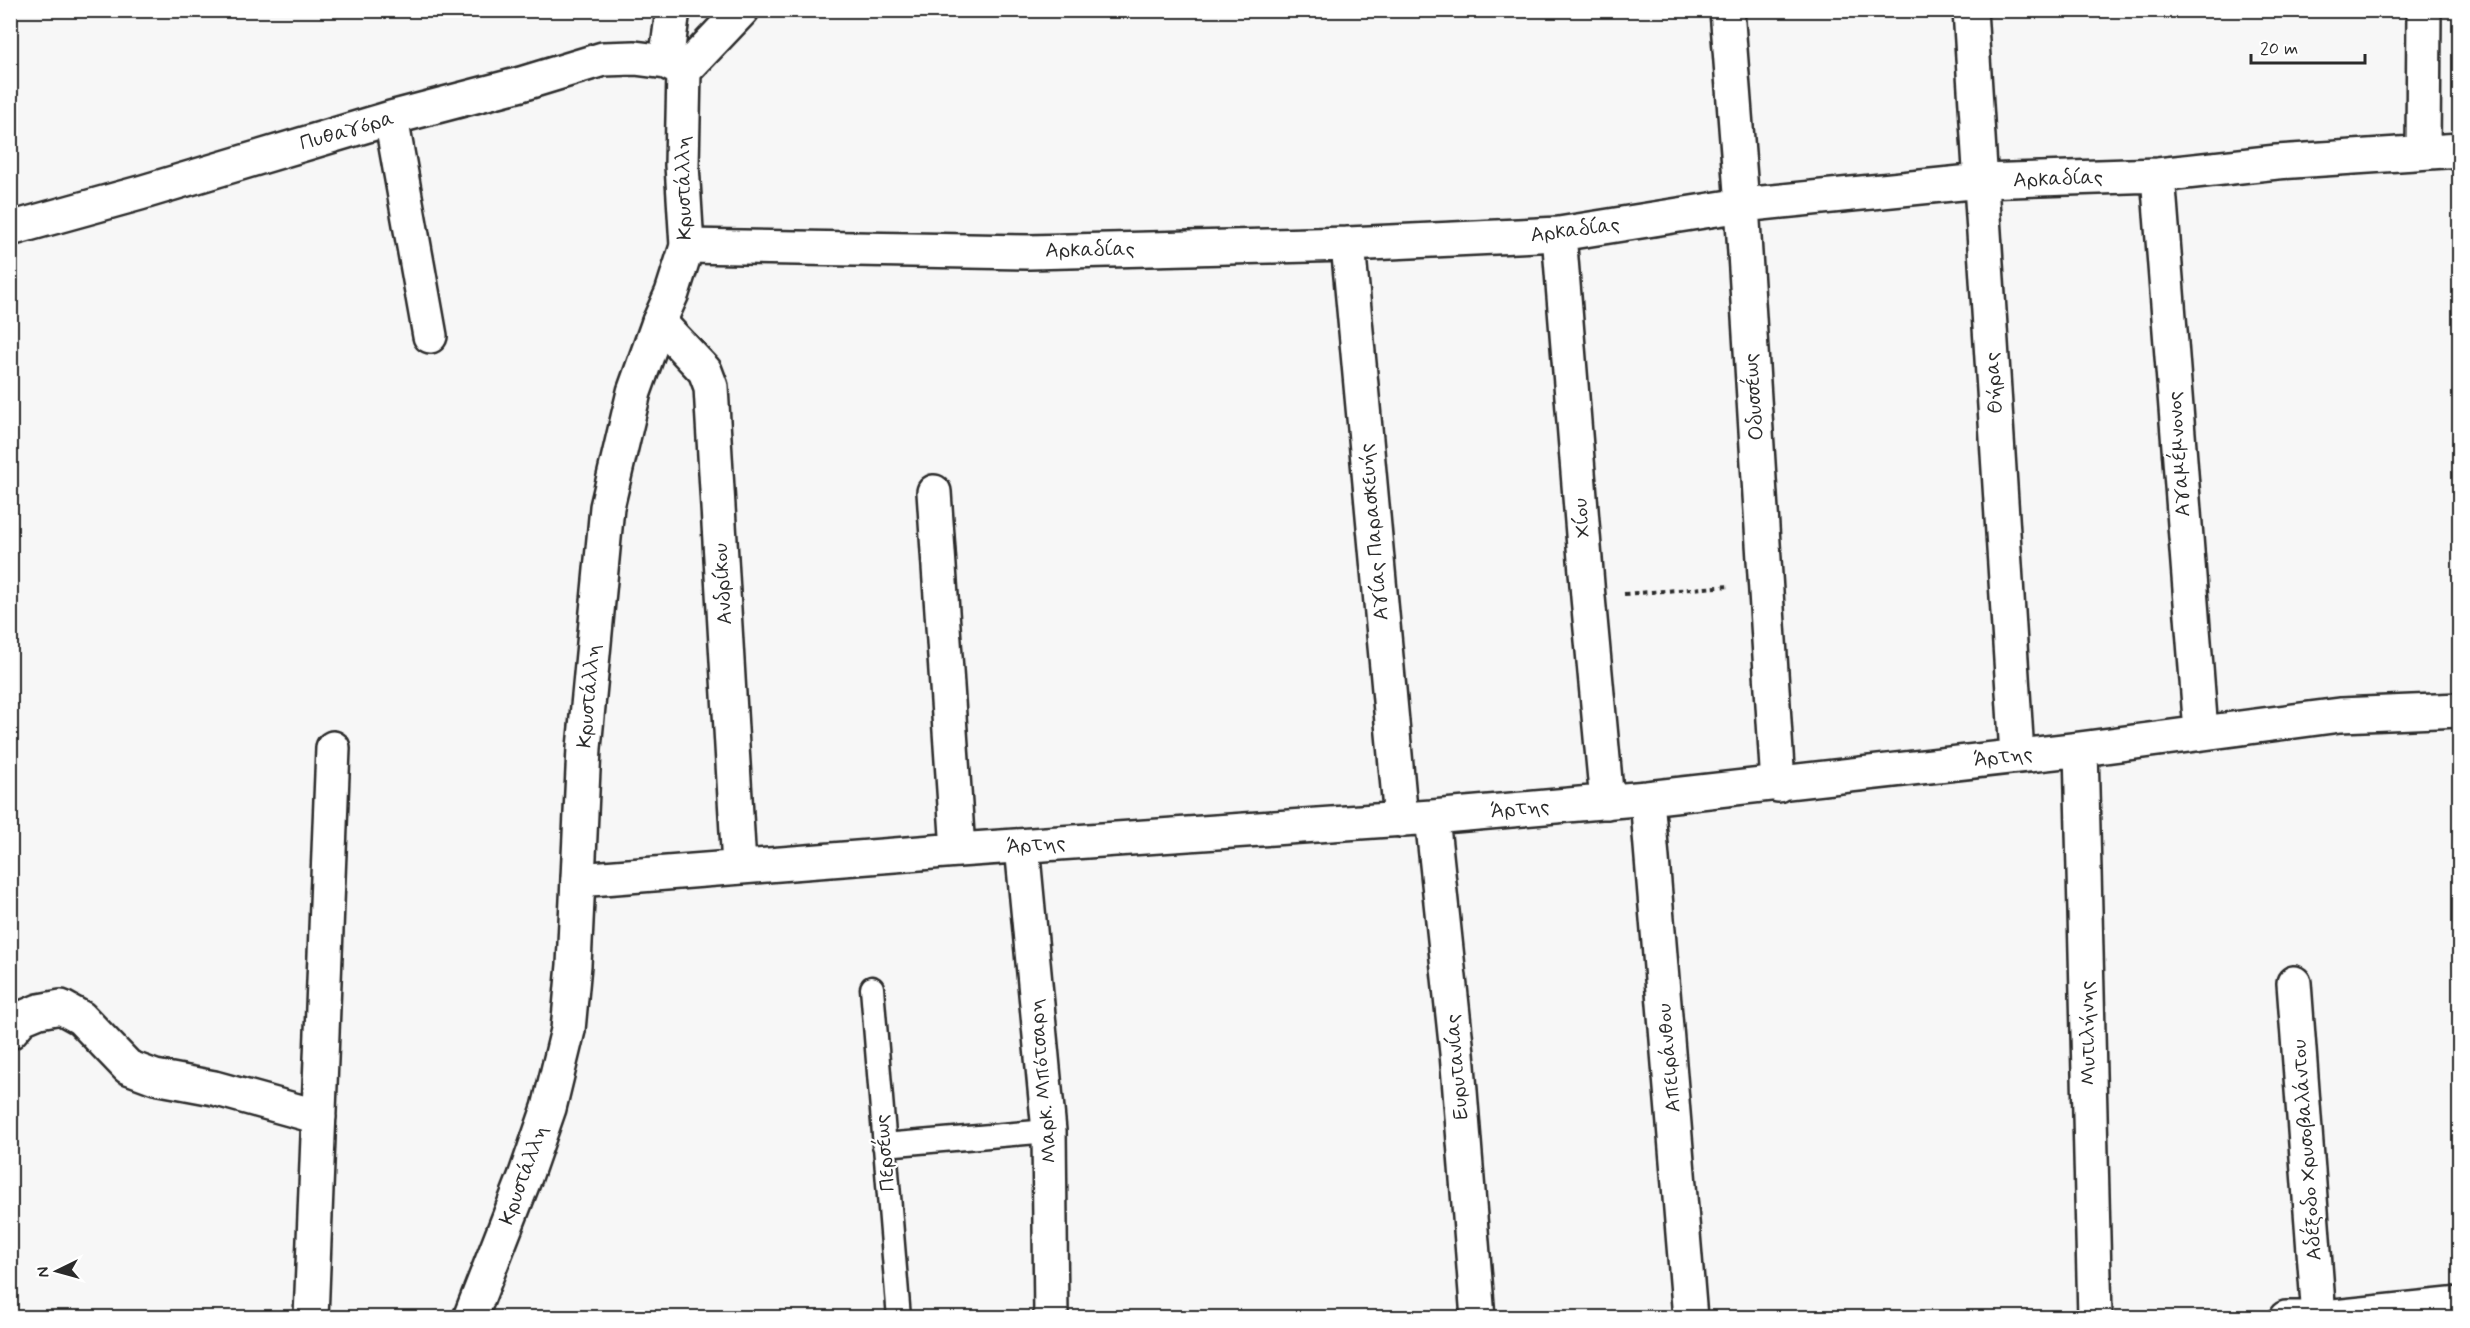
<svg xmlns="http://www.w3.org/2000/svg" width="2470" height="1328" viewBox="0 0 2470 1328" font-family="Mynerve,sans-serif">
<style>
.lines{fill:none;stroke-linecap:round;stroke-linejoin:round}
.service-casing{stroke:#2b2b2b;stroke-width:27}
.minor-casing{stroke:#2b2b2b;stroke-width:38}
.tertiary-casing{stroke:#2b2b2b;stroke-width:38}
.path{stroke:#2b2b2b;stroke-width:4;stroke-dasharray:4.5 4.5;stroke-linecap:butt}
.service{stroke:#fff;stroke-width:22}
.minor{stroke:#fff;stroke-width:33}
.tertiary{stroke:#fff;stroke-width:33}
.labels{text-anchor:middle;dominant-baseline:central;stroke-width:4.5;stroke-linejoin:round;paint-order:stroke}
.street-label{font-size:21px;fill:#2b2b2b;stroke:#fff}
</style>
<rect width="100%" height="100%" fill="#f7f7f7"/>
<filter id="ink" filterUnits="userSpaceOnUse"><feTurbulence type="fractalNoise" baseFrequency=".0167" numOctaves="2"/><feDisplacementMap in="SourceGraphic" scale="12" xChannelSelector="R" yChannelSelector="G"/><feConvolveMatrix kernelMatrix="1 2 1 2 8 2 1 2 1" color-interpolation-filters="sRGB"/></filter>
<g filter="url(#ink)">
<g class="lines">
<defs>
<path id="service" d="M872 988 899 1318
M884 1145 1049 1131"/>
<path id="minor" d="M1727 10 1742 205 1778 785
M1970 10 2017 755
M666 62 673 10
M391 118 430 336
M2423 152 2424 10
M2158 175 2201 732
M10 229 140 193 391 118 521 84 603 59 635 58 666 62 684 71
M1559 234 1588 597 1607 802
M1348 244 1401 820
M687 246 1029 252 1348 244 1559 234 1742 205 1981 181 2158 175 2277 162 2460 150
M659 322 705 371 711 387 739 866
M934 492 958 850
M2081 749 2095 1318
M1647 798 1690 1318
M1432 817 1457 1053 1478 1318
M1022 846 1049 1131 1051 1318
M578 880 958 850 1432 817 1647 798 2081 749 2340 715 2460 710
M2294 983 2319 1318
M10 1032 22 1018 39 1011 61 1007 81 1018 128 1067 155 1077 214 1088 319 1117
M311 1318 333 748"/>
<path id="tertiary" d="M470 1318 525 1177 549 1108 568 1030 574 965 584 748 607 507 634 392 659 322 672 293 687 246 682 165 684 71 742 10
M2286 1318H2308
M2324 1318 2460 1304"/>
</defs>
<use href="#service" class="service-casing"/>
<use href="#minor" class="minor-casing"/>
<use href="#tertiary" class="tertiary-casing"/>
<path class="path" d="M1624 594 1731 586"/>
<use href="#service" class="service"/>
<use href="#minor" class="minor"/>
<use href="#tertiary" class="tertiary"/>
</g>
</g>
<g class="labels">
<g class="street-label">
<text transform="translate(347 131) rotate(-16)">Πυθαγόρα</text>
<text transform="translate(2058 179) rotate(-2)">Αρκαδίας</text>
<text transform="translate(684 188) rotate(-91)">Κρυστάλλη</text>
<text transform="translate(1575 230) rotate(-7)">Αρκαδίας</text>
<text transform="translate(1090 250) rotate(-1)">Αρκαδίας</text>
<text transform="translate(1994 383) rotate(-94)">Θήρας</text>
<text transform="translate(1754 397) rotate(-94)">Οδυσσέως</text>
<text transform="translate(2179 454) rotate(-94)">Αγαμέμνονος</text>
<text transform="translate(1582 518) rotate(-95)">Χίου</text>
<text transform="translate(1374 532) rotate(-95)">Αγίας Παρασκευής</text>
<text transform="translate(723 584) rotate(-93)">Ανδρίκου</text>
<text transform="translate(589 696) rotate(-85)">Κρυστάλλη</text>
<text transform="translate(2003 757) rotate(-6)">Άρτης</text>
<text transform="translate(1520 809) rotate(-5)">Άρτης</text>
<text transform="translate(1036 845) rotate(-4)">Άρτης</text>
<text transform="translate(2088 1033) rotate(-91)">Μυτιλήνης</text>
<text transform="translate(1669 1058) rotate(-95)">Απειράνθου</text>
<text transform="translate(1457 1067) rotate(-95)">Ευρυτανίας</text>
<text transform="translate(1043 1081) rotate(-95)">Μαρκ. Μπότσαρη</text>
<text transform="translate(2307 1150) rotate(-94)">Αδέξοδο Χρυσοβαλάντου</text>
<text transform="translate(885 1153) rotate(-95)">Περσέως</text>
<text transform="translate(524 1175) rotate(-70)">Κρυστάλλη</text>
</g>
</g>
<rect width="2470" height="1328" fill="none" stroke="#fff" stroke-width="36"/>
<rect x="18" y="18" width="2434" height="1292" fill="none" stroke="#2b2b2b" stroke-width="2" filter="url(#ink)"/>
<g transform="translate(57 1271) rotate(265)" stroke="#ffffff" stroke-width="4.5" paint-order="stroke">
<path d="M0-4.5L10 22L0 15L-10 22Z" fill="#2b2b2b"/>
<text y="-9" font-size="16" font-weight="bold" text-anchor="middle" fill="#2b2b2b">N</text>
</g>
<path d="M2251 54v9h114v-9" fill="none" stroke="#2b2b2b" stroke-width="3"/>
<text x="2260" y="54" font-size="18" fill="#2b2b2b" stroke="#ffffff" stroke-width="4.5" paint-order="stroke">20 m</text>
</svg>
